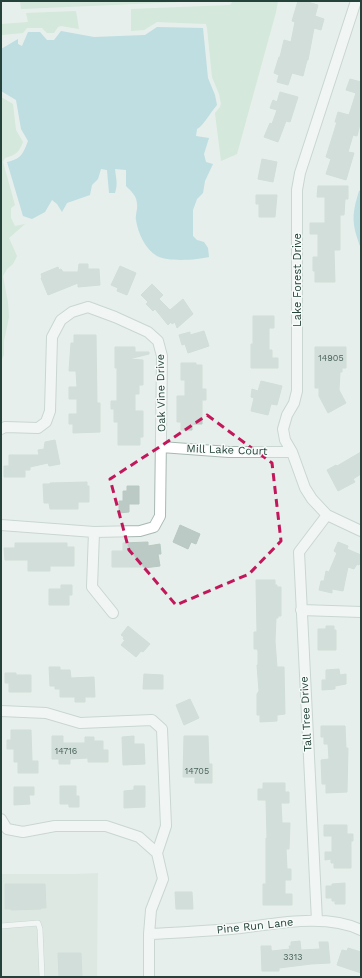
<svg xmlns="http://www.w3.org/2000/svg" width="362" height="978" viewBox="0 0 362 978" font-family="'Work Sans',sans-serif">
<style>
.built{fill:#d4dfda}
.green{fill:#bfe0c8}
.water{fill:#8ec9d4}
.building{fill:#bbcac4;stroke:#b8c9c2}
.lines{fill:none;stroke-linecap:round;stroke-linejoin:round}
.lane-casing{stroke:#a8b8b2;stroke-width:6}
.street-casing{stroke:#a8b8b2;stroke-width:12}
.lane{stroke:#fff;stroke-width:5}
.street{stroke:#fff;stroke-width:10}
.marked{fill:none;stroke:#c2185b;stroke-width:3;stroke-dasharray:8 5;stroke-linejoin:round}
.labels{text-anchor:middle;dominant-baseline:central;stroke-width:3;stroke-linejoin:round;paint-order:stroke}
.number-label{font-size:9px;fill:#4a645c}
.street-label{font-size:11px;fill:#24423a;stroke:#f7fbf9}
</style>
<rect width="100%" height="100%" fill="#e6efeb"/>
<path class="built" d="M98 873 97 977H1V874H74Z"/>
<path class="green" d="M20 1H203L21 9Z
M233 1H278L276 12 237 154 221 161 215 113 220 107 221 104 219 94 212 77 207 28 206 24 157 22 144 30 131 31V9L230 5Z
M76 11 79 29 61 26 58 27 54 33H47L42 28H27L23 33 1 35V24L28 22 26 13Z
M1 97 13 104 16 130 23 142C19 152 16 155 5 158L3 162 15 205 11 208V218L15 226 25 224 9 238 17 256 13 264 7 269 3 276 8 303 9 317 4 341V355L1 361Z"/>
<path class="water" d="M157 27 203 28 208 78 215 95 217 105C210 113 204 125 197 129L196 136 209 138 204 154 206 162 213 164 205 181 203 193 197 199 193 210V236L197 240 204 242 208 248 209 257C197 260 168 262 157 256 145 249 138 233 136 220 135 215 138 209 137 204 137 196 131 191 126 186V170L115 169C116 179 118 183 115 193H109L107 170 101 169 98 179 92 185 90 195 67 203 62 212 57 204 52 200 45 212 32 219 23 216 7 162C21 159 23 154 28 141L21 129 16 100 1 91V49L18 39V44L22 46 28 32H40L47 40H54L61 31 94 37 145 35Z
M361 190V249C352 224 351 217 359 191Z"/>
<path class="building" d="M298 1H304L318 5 315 16 324 19 321 30 314 28 308 60H307L303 76 292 73 288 85 277 82 279 75 274 73 279 57H280L284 40 291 42 295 22 292 21Z
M350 79 361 82V120L357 136 353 135 348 152 354 153 346 180 326 174 331 159 326 157 337 122H335L338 112 349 115 356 93 346 90Z
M280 92 298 97 290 122 286 121 278 142 264 137 270 123 272 124 277 110 270 108 273 100 277 102Z
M262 159 277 162 273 182 258 179Z
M318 186H348V199H345L344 215H340V250H334L335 282H315V271H313V257H318V234H310V223H325V197H317Z
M256 195H277L275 217H259V204H256Z
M79 264H88V269H99L100 285 78 287V283L48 295 41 278H42L41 274 58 267 59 270 61 269 63 272H78Z
M120 266 136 273 127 295 117 291 118 288 111 285Z
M152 284 163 295 159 299 170 310 183 299 193 314 177 328 175 322 172 324 171 322 168 325 155 309 153 311 146 304 148 302 141 295Z
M253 316H274V328H269V350H272V358H278V368H251V344H253Z
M204 331 209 346 188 353 185 344 182 345 179 335 190 332V335Z
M74 335H96L97 403H100V432L73 433V424H69V414H77V399H69V387H77L76 371H69L71 343H74Z
M115 347H135V352H149V354L129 359 143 360V385H139V394H135V411H143V437H140V445H118V422H114V409H111V401H117V368H115Z
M315 347H346V368H342V372H340L339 390 346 403 328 413 319 396V388H315Z
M181 363H196V365H202V389H206V400H202V424H192V430H181V422H177V396H185V380H181Z
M261 381 282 386 277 405 271 404 268 415 251 411 254 398 251 397 252 389 258 391Z
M55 440 60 464 49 466 48 463 30 467V470H25V477H4V466H9V455H39L38 450 44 449 45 442Z
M361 452V474L353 479 355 482 338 491 327 470 336 465 337 466Z
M87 482V486H89V502H78V509H50L49 503H44L43 484H50V483Z
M127 486H139V504H129V512L119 513V501H123V491H127Z
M180 525 200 534 196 544 191 542 188 549 173 542Z
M148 542V546L160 544 161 554H158L160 566 144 568V567H112V551H123V543Z
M338 542 348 546 347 549 361 555V560L359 565 357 564 354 569 348 567 343 591 332 589V593L319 590 321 581H324L326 571 329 572 337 553 334 551Z
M15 543H67V547H74V566H50V571H28V560H5L4 548H15Z
M256 580H275V585H277V587H281V616H278V618H276L275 641 277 667H284L285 714 277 715V721L260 722V715H257V694L259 691 257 665H258V651L257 649H254V632H257Z
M61 585H72V595H69V605H49V589H61Z
M128 626 150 644 143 652 141 651 136 657 121 645 125 640 123 639 124 637 121 635Z
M326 626H334V630H336V650H318V629H326Z
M49 667H60V670H70L71 678 94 677 95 697H85V702H75V697H60V689H55V686H50Z
M339 669 340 675 346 674V684L335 686V689L322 690V680H326V670Z
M5 673H16V675H31V692H9V683H5Z
M144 674 163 675V689H143Z
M190 699 199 718 184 725 176 705Z
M321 726H345L346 748H348L347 792 326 793V784H322L321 760 329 759 328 744H324V737H321Z
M11 730H31L32 761H38V773H18V762H14V749H7V740H11Z
M52 736H63V743H85V737H94V741H103V750H108V762H88V758L70 759V764H59V759H52Z
M134 736V744H144L145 764 123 765 122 737Z
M184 736H208L209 764H212V783H195V777H183Z
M263 783H285V792H289V803H281L282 823H290L289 849H286L287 869H291V880H285V894H292V905H263V884H266V838H267L266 800H258V789H263Z
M60 786H76V796H79V807H69V804H60Z
M134 786H145V807L124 808V791L134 790Z
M14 787H34V795H29L30 804 14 805Z
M324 825H347V834H353V841H351V868H334V863H331V859L325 860V852H332V836H324Z
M345 883V904H335V901H332V898H326V886H332V884Z
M5 884H45L46 908H41V909L11 910V909H5Z
M175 892H192L193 909H176Z
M300 941 301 950 320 949 319 942H328L330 963 311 964 279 968V971H262L261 946H271V949L272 951 290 949 289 946H291V942Z
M348 948 361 952V973L337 965 342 950 347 951Z
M58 953H81L82 977H59Z"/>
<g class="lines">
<defs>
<path id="lane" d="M1 926 38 923 40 929 42 977"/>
<path id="street" d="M356 1 300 173 297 190V391L294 403 287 415 283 429 285 440 292 452 305 488 312 499 327 515 361 531
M1 429 5 427 38 428 46 422 50 411 52 337 61 320 72 312 88 307 115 317 148 332 158 341 162 356 160 516 154 527 140 531 94 532 1 525
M161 447 229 452H292
M94 532 92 587 113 613
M301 610 361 612
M1 711 46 713 80 723 152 720 162 729 166 826 157 853 163 879 151 910 149 934V977
M1 819 7 829 23 832 55 826H106L139 837 157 853
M317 921 299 552 327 515
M149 934C176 933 204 931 231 929 271 925 324 912 361 930"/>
</defs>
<use href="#lane" class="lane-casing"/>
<use href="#street" class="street-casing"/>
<use href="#lane" class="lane"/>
<use href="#street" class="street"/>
</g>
<path d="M0 0H362V978H0ZM207 415 272 463 281 541 249 574 176 605 129 550 110 479 164 444Z" fill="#e6efeb" fill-opacity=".55" fill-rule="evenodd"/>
<path class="marked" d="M207 415 272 463 281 541 249 574 176 605 129 550 110 479 164 444Z"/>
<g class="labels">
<g class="number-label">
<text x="331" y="358">14905</text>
<text x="66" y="751">14716</text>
<text x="197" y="771">14705</text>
<text x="293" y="957">3313</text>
</g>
<g class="street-label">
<text transform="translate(297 280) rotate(-90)">Lake Forest Drive</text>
<text transform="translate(161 393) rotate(-91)">Oak Vine Drive</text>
<text transform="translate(227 450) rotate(2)">Mill Lake Court</text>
<text transform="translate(306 714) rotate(-93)">Tall Tree Drive</text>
<text transform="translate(255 926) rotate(-6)">Pine Run Lane</text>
</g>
</g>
<rect width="362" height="978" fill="none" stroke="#24423a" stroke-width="4"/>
</svg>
